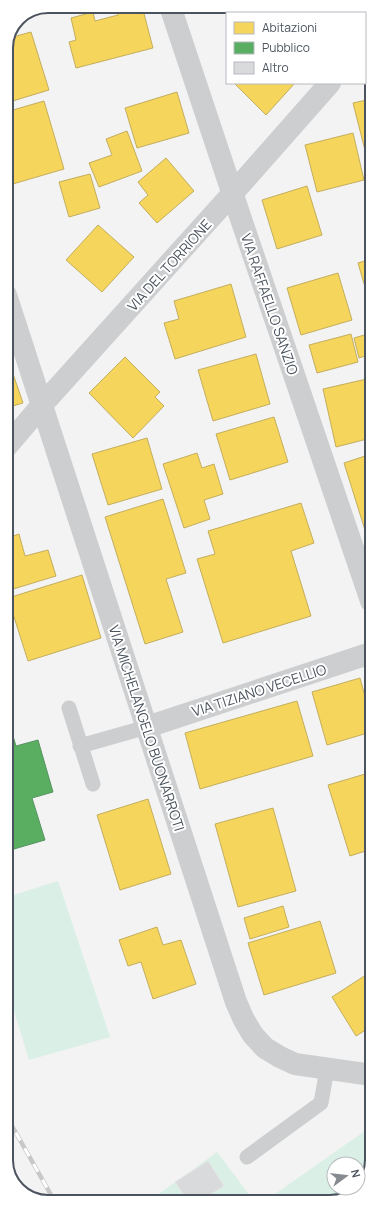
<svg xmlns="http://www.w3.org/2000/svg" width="378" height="1208" viewBox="0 0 378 1208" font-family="Manrope,sans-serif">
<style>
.green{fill:#daefe5;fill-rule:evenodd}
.homes{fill:#f6d55c;stroke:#c3ae5d}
.public{fill:#5aae61;stroke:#569360}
.building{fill:#d9dadc;stroke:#e5e5e6}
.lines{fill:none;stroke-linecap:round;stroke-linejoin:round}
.service{stroke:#cdced0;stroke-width:15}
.minor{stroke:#cdced0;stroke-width:22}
.rail-casing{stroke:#c8c8ca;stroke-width:4.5}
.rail{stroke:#fff;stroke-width:3;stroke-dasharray:9;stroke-linecap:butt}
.labels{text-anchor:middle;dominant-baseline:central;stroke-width:4;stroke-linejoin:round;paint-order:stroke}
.street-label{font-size:14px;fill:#4b535e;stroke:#fff}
.rim{fill:none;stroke:#4b535e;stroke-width:2}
</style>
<rect width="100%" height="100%" fill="#f3f3f3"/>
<path class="green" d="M58 881 110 1037 29 1060 7 988V897Z
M372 1126V1160L363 1186 340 1201H265ZM334 1164H358V1188H334Z
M217 1152 254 1201H149Z"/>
<path class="homes" d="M115 6H142L153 48 76 68 69 42 76 40 71 18 93 12 95 21 118 15Z
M225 6H311L312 7 307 13H232Z
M31 32 49 90 6 103V46L9 38Z
M234 83H295L266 115Z
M177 92 189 133 137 148 125 108Z
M371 99V170H370L353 103Z
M44 101 64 169 6 186V112Z
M127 131 142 171 99 187 89 163 112 155 106 139Z
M353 133 364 180 317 192 305 145Z
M166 158 194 191 157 223 139 203 148 195 138 182Z
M90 174 100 208 69 217 59 182Z
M307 186 322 235 277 249 262 200Z
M98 225 134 257 102 292 66 260Z
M371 259V286L365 287 358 263Z
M338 273 352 320 301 335 287 288Z
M231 284 246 337 175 359 164 323 179 319 174 301Z
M371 333V354L359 358 354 338Z
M351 334 358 362 317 373 309 345Z
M256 354 270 404 213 421 198 370Z
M125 357 160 392 155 397 164 406 133 438 89 393Z
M10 365 23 403 6 408V366Z
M371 378V438L336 447 323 389Z
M274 417 288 462 230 480 216 434Z
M147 438 162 489 108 505 92 454Z
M197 453 202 468 214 464 223 494 204 500 210 519 184 528 163 464Z
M371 454V546H370L344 463Z
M163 499 186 573 166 579 183 632 145 644 105 517Z
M301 503 314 543 291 551 311 616 223 643 197 559 215 554 208 531Z
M19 534 25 556 48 550 56 576 10 590 7 580V538Z
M82 575 101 638 28 661 8 598Z
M360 678 371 719V732L327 745 312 692Z
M297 701 313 756 200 789 185 733Z
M372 772V849L350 856 328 785Z
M148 799 171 874 120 890 97 815Z
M273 808 296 891 238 907 215 824Z
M283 906 289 927 250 939 244 918Z
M320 921 336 973 264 995 248 943Z
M157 927 163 945 181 940 196 984 153 999 141 962 128 966 119 940Z
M372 971V1026L356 1036 332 997Z"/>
<path class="public" d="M7 716 16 746 38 740 53 792 32 798 45 840 7 851Z"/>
<path class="building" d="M208 1161 224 1186 200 1201H188L175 1182Z"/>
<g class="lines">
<path class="service" d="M69 708 93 784
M80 746 147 727
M247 1157 321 1103 327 1069"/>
<path class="minor" d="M170 6 240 216 371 601
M365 43 370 37
M6 295 236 1002 244 1020 253 1035 265 1048 280 1057 295 1064 372 1075
M7 446 42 405 232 194 330 83
M147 727 371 653"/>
<defs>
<path id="rail" d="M7 1117 55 1202"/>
</defs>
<use href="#rail" class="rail-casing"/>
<use href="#rail" class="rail"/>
</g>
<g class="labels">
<g class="street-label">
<text transform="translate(169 265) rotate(-48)">VIA DEL TORRIONE</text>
<text transform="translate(270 304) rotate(71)">VIA RAFFAELLO SANZIO</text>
<text transform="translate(259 690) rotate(-18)">VIA TIZIANO VECELLIO</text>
<text transform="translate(147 728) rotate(72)">VIA MICHELANGELO BUONARROTI</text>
</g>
</g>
<path d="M0 0H378V1208H0ZM48 13H330A35 35 0 0 1 365 48V1160A35 35 0 0 1 330 1195H48A35 35 0 0 1 13 1160V48A35 35 0 0 1 48 13Z" fill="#fff" fill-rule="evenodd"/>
<path class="rim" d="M48 13H330A35 35 0 0 1 365 48V1160A35 35 0 0 1 330 1195H48A35 35 0 0 1 13 1160V48A35 35 0 0 1 48 13Z"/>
<rect x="226" y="12" width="140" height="72" fill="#ffffff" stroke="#b7babf"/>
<rect x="234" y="22" width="20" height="12" fill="#f6d55c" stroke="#b7babf"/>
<text x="262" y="32" font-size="12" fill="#4b535e">Abitazioni</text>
<rect x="234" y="42" width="20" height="12" fill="#5aae61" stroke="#b7babf"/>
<text x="262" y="52" font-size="12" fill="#4b535e">Pubblico</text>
<rect x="234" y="62" width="20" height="12" fill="#d9dadc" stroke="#b7babf"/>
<text x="262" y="72" font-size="12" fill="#4b535e">Altro</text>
<g transform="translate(346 1176) rotate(75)"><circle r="19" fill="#ffffff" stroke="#b7babf"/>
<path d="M0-3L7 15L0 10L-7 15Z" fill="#868b92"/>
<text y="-6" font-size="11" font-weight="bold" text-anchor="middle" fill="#4b535e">N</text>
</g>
</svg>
